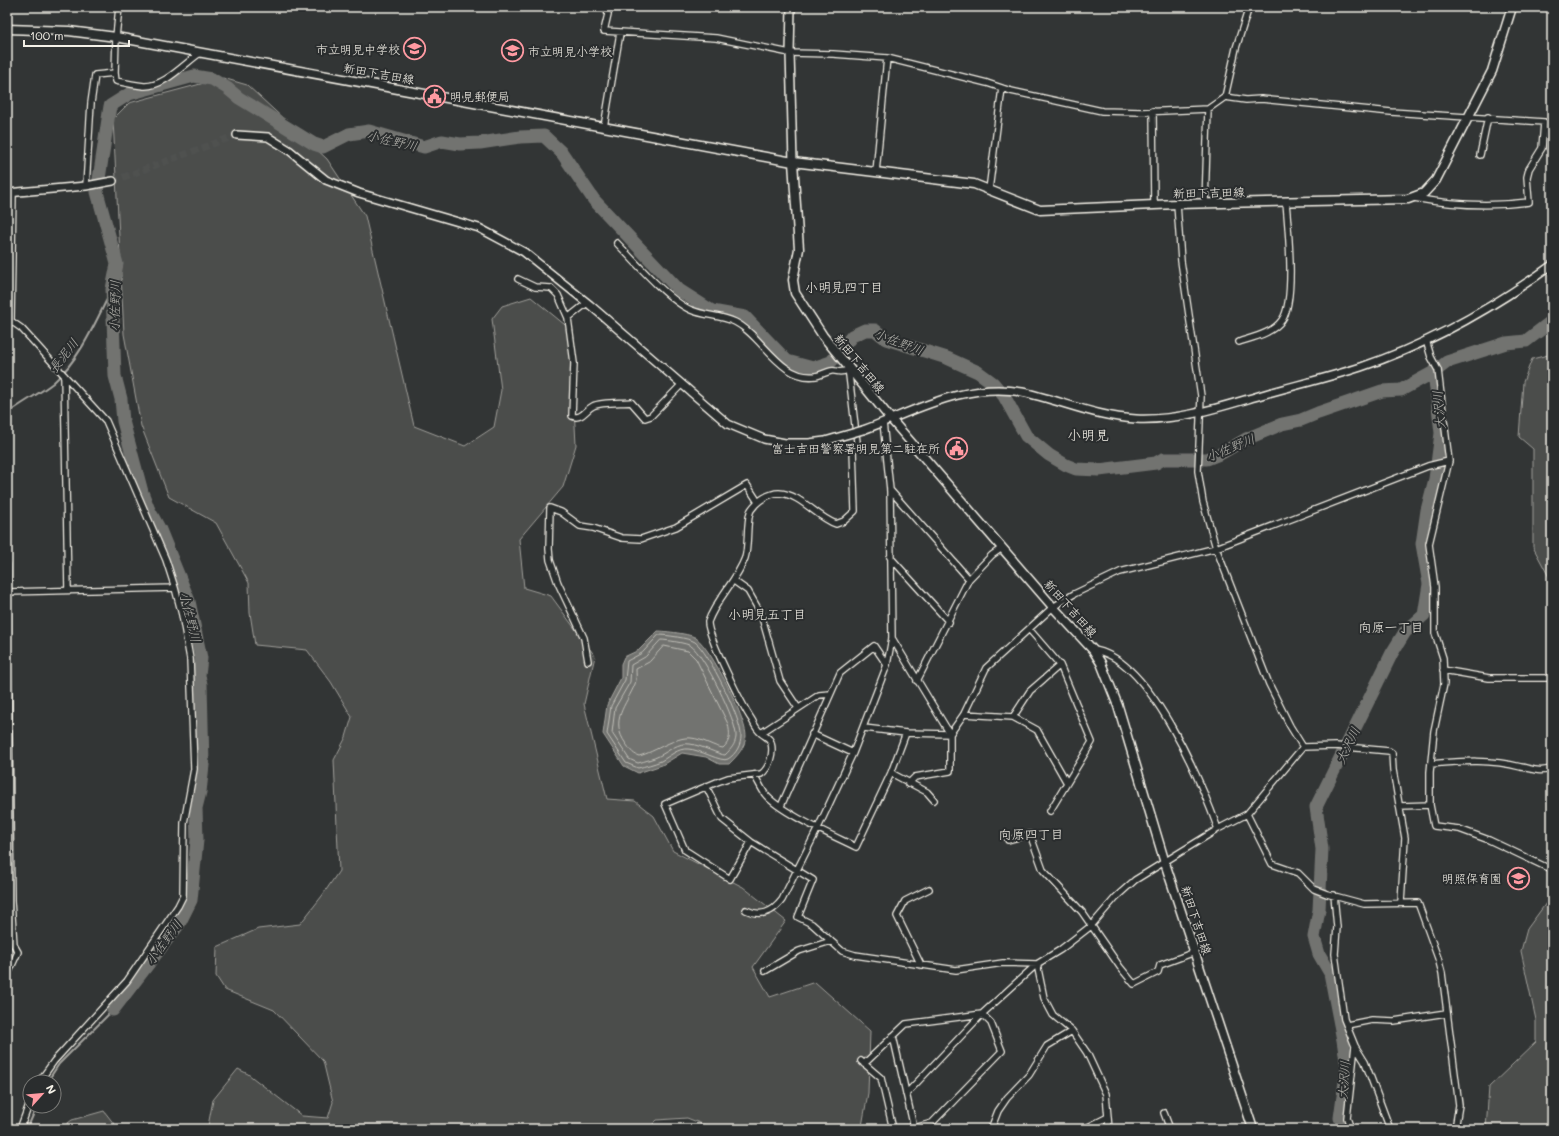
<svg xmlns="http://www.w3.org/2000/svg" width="1559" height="1136" viewBox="0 0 1559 1136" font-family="Mali,'Klee One',sans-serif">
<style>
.green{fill:#4b4d4c;stroke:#a09f9a}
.water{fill:#727370;stroke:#a6a5a0}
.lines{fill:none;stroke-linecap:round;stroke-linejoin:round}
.shore{stroke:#c0bfb8;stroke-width:1}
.stream{stroke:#a6a5a0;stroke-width:2}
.river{stroke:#727370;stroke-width:13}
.tertiary-tunnel{stroke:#4f5150;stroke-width:7;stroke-dasharray:7 3.5;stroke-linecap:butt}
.minor-casing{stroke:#f4f1e8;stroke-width:8}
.tertiary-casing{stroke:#f4f1e8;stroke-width:10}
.secondary-casing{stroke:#f4f1e8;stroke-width:11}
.minor{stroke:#2a2d2e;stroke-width:5.5}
.tertiary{stroke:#2a2d2e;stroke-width:7}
.secondary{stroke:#2a2d2e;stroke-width:8}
.tertiary-bridge-casing{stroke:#f4f1e8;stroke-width:10;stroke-linecap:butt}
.tertiary-bridge{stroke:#2a2d2e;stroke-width:7}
.labels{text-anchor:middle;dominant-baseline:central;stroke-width:4;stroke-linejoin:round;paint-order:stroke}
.poi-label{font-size:12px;fill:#f4f1e8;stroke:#2a2d2e;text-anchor:end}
.street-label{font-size:12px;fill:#f4f1e8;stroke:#2a2d2e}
.water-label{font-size:13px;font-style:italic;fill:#b3b2ac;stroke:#2a2d2e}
.neighbourhood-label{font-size:13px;fill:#f4f1e8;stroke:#2a2d2e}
.quarter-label{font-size:14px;fill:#f4f1e8;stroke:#2a2d2e}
</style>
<rect width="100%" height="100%" fill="#323535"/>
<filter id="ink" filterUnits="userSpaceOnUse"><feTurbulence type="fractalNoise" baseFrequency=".025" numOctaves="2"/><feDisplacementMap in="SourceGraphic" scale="8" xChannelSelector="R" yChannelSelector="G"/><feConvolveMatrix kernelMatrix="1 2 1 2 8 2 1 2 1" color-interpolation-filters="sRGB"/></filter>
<g filter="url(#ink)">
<path class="green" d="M223 78 247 85 327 159 365 216 414 426 465 446 494 427 501 390 492 319 502 306 531 297 570 329 576 445 563 487 519 539 524 588 551 596 595 656 584 704 607 799 635 801 654 816 673 851 743 887 786 921 753 967 770 997 815 982 870 1031 868 1093 862 1126 856 1129H715L687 1118 657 1120 648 1129H209L208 1126 213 1100 238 1069 248 1074 302 1116 328 1118 333 1102 323 1061 274 1010 225 990 216 976 217 947 258 929 300 924 322 896 339 871 334 760 346 737 352 717 331 682 307 650 255 645 250 613 249 583 216 523 169 497 141 426 124 334 113 119 129 103Z
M1552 354V579L1549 577 1533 547V449L1519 437 1523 382 1532 359Z
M1552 895V1129H1486L1489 1087 1536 1042V1020L1521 951 1527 929Z
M104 1111 118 1129H60L72 1120Z"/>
<path class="water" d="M658 631C664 631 692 634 696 638 711 648 746 718 746 736 745 748 737 756 729 764H719L706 757 682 753 662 765 638 773 624 766 603 734 607 705 621 678V664L624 657 639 650Z"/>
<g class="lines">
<path class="shore" d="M659 635C666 635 689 638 695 642 708 651 742 720 741 736 741 745 736 754 728 759 722 763 699 749 688 749 678 748 670 756 661 761 654 764 645 766 638 768L626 763 607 734 611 706 625 680 627 661 642 653Z
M661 640C666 640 687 643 691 646 703 653 738 723 736 737 735 745 731 749 725 755 720 755 700 745 690 744 678 742 669 751 659 756 653 759 645 761 638 763L629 759 612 733 615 708 630 682 631 665 645 657Z
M664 646 688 651 696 659 728 724C730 733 731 741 723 748 714 747 703 739 691 738 676 736 655 752 639 756 632 754 630 749 626 744 609 720 626 706 635 684 637 679 636 674 636 669L649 662Z"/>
<path class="stream" d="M7 414C21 403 39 394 53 383 81 358 96 321 112 289
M47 1082 59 1064 113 1010
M27 1129 37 1106"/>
<path class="river" d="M113 1010 179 924 191 900 197 840 196 808 200 792 203 765 201 684 199 676 201 658 189 601 160 530 149 510 142 492 123 421 121 399 115 376 112 289 117 264 97 192 110 106 129 94 194 76 212 79 227 88 239 98 314 144 323 147 349 134 369 131 424 147 442 141 460 144 480 143 520 137 544 136 562 153 594 200 679 290 712 311 745 317 787 361 813 368 831 362 852 336 865 330H875L886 339 947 358 978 372 993 383 1004 396 1026 436 1049 455 1066 465 1076 469 1099 470 1156 463 1163 459H1207L1222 453 1246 439 1282 424 1301 420 1318 413 1382 391 1401 390 1434 372 1447 362 1506 343 1526 341 1552 321
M1345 1129 1340 1118 1347 1067 1343 1040 1330 973 1319 954 1314 937 1319 910 1322 849 1316 807 1392 653 1405 632 1424 615 1429 584 1422 544 1427 510 1435 479 1441 433 1434 372"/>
<path class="tertiary-tunnel" d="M113 181 237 135"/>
<defs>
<path id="minor" d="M606 7 608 14 604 31 716 38 790 53 833 54 887 58 987 83 1011 91 1102 111 1142 112 1208 109 1225 97 1236 48 1249 7
M115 73 116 37 119 7
M1225 97 1246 100 1261 99 1391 112 1544 122 1542 148 1529 169 1527 177 1529 202C1490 207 1452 205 1414 198
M1153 111 1154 205
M604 127 620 33
M1480 155 1488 117
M876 172 887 58
M86 186 91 103 95 75 115 73 116 81C125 83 134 85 144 86 164 87 184 64 200 53
M989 190 1002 88
M1177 204 1181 261 1201 396 1198 471 1203 502 1216 548 1269 684 1290 726 1303 747
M1205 204 1208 109
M617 243C634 261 669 301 691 310 705 316 721 315 735 322 763 336 780 381 816 376 821 375 826 372 831 371 838 370 838 374 848 370
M518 279 535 287 551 288 558 295 568 318
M587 303 568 318 574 363 572 416C582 420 585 410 593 406 601 402 622 403 631 402L645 418 651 416 682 384
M11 321 21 328 106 421 166 560 175 588 182 615 190 659 194 769 184 823 183 896 178 906 127 981 54 1061 39 1082
M7 327 9 321H11L13 192
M1239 342C1254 337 1273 333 1282 320 1296 301 1288 227 1286 202
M64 375 68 590
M890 490 969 579
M890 557 949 622
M7 565 11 901 14 945 18 952 7 976
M734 581 748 591 761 614 780 681 798 708
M7 592 175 588
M1029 629 1060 665 1092 742 1050 811
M892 638 950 734V771L915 777 908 784
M1093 650C1149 656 1201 782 1218 829
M588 661 584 638 558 583 550 560 549 549 550 508 561 512 580 526 593 528 622 538 641 539 676 527 747 485 758 502
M1443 670 1489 678H1552
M917 681 969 579 992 555 1002 548
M964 714 1013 717 1037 730 1067 783
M1013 717 1030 691 1060 665
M864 728 906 733 950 734
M761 733 819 695 830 694
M812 734 853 753
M950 734 964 714 986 668 1053 607 1074 594 1120 572 1216 548 1428 466 1449 461
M1431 764C1462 761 1491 759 1521 767 1532 769 1542 773 1552 768
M891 773 927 792 934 800
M754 775C758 781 761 788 765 794 779 812 834 836 856 847L891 773 906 733
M706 786 722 819 751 842 813 880 798 917 812 924 842 951 855 955 956 970 1003 963 1037 964
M1430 805 1434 826 1459 829 1489 840 1546 867
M781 806 840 673 874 646 887 665
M1400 806 1430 805V772L1434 731 1444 684 1443 658 1435 633V587L1429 544 1449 461 1438 370 1431 357 1426 340
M1247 814 1272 864 1298 873 1314 889 1327 894 1364 904 1418 903 1438 958 1442 973 1459 1105 1455 1129
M1008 840 1030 834 1043 870 1082 912 1120 967 1134 984 1158 972 1160 965 1195 952
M751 842 730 879 685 850 665 804 717 782 728 778 761 774C769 769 774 753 771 743 770 737 765 737 761 733 757 730 754 724 752 720 743 707 707 635 708 622 716 599 736 582 745 558 749 546 746 519 751 510 757 501 769 493 779 493 801 494 816 517 836 524L844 521 855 511 853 449 857 442 848 367
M1334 895 1337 927 1335 954 1344 1019 1355 1046 1347 1118 1351 1129
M746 910C761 917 772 913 782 900L818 828 853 753 887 665 892 638 890 490 883 422
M1037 964 1044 998 1053 1015 1072 1031 1087 1053 1106 1094 1109 1129
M921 965 897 916 905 901 929 889
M765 971 799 951 831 941
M1347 1025 1372 1020 1394 1021 1446 1013
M893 1036 914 1128
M1355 1046 1365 1062 1390 1129
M861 1061 881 1078 893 1129
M864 1064 906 1024 982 1014
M906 1094 982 1014 1037 964 1060 950 1091 926 1116 897 1135 880 1218 829 1247 814 1303 747 1336 746 1389 751 1392 753 1393 770 1405 838 1401 902
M1164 1113 1170 1129
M20 1129 30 1102
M894 1129 914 1128 932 1123 1002 1051 991 1023 982 1014
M991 1129 998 1111 1007 1098 1029 1075 1047 1046 1072 1031
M1084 1129 1106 1118"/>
<path id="tertiary" d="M791 7 790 53 793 162
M237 135 268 137 289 150 326 180 359 193 479 228 524 252 590 305 728 424 764 439 785 443H809L825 441
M7 193 86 186 113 181
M863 430C915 411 964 382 1022 392 1060 400 1096 417 1136 419 1181 421 1223 406 1265 394 1297 385 1330 377 1361 367 1430 344 1493 308 1552 265"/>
<path id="secondary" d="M7 29 69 31 116 37 793 162 974 184 1040 210 1177 204 1408 199 1424 193 1436 180 1492 71 1512 7
M793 162 799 249 793 280 795 293 823 336 890 418 1053 607 1093 650 1101 663 1118 706 1165 863 1253 1129"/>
</defs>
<use href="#minor" class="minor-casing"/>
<use href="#tertiary" class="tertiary-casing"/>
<use href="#secondary" class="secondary-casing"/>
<use href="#minor" class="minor"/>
<use href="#tertiary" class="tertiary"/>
<use href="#secondary" class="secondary"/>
<defs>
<path id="tertiary-bridge" d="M825 441 863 430"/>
</defs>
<use href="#tertiary-bridge" class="tertiary-bridge-casing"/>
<use href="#tertiary-bridge" class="tertiary-bridge"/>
</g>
</g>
<defs>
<symbol id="school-ring" viewBox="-11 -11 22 22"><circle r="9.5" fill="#2a2d2e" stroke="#ff9aa2" stroke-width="1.5"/><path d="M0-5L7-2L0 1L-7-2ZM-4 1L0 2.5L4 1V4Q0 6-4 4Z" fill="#ff9aa2"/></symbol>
<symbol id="civic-ring" viewBox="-11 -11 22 22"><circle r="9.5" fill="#2a2d2e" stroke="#ff9aa2" stroke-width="1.5"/><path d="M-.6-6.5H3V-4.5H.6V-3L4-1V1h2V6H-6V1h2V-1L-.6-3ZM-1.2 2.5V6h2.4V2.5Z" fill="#ff9aa2"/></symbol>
</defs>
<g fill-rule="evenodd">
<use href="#school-ring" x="402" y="36" width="25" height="25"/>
<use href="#school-ring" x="500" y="38" width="25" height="25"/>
<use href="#civic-ring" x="422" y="84" width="25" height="25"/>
<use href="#civic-ring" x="944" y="436" width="25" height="25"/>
<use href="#school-ring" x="1506" y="866" width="25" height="25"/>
</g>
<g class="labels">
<g class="poi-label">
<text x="400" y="49">市立明見中学校</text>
<text x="528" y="51" text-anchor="start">市立明見小学校</text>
<text x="450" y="96" text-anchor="start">明見郵便局</text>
<text x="940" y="448">富士吉田警察署明見第二駐在所</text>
<text x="1502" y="878">明照保育園</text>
</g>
<g class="street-label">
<text transform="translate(379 73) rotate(10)">新田下吉田線</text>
<text transform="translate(1209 192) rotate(-1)">新田下吉田線</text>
<text transform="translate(860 363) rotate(51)">新田下吉田線</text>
<text transform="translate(1071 608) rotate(48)">新田下吉田線</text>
<text transform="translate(1197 920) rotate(72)">新田下吉田線</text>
</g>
<g class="water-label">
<text transform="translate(392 140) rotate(13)">小佐野川</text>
<text transform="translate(114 306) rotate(-89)">小佐野川</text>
<text transform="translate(899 341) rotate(21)">小佐野川</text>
<text transform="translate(63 355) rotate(-52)">長泥川</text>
<text transform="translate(1438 410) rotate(-95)">大沢川</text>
<text transform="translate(1230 447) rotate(-22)">小佐野川</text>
<text transform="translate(191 617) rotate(76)">小佐野川</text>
<text transform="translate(1347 745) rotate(-64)">大沢川</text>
<text transform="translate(163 942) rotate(-54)">小佐野川</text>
<text transform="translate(1343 1080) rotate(-86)">大沢川</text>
</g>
<g class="neighbourhood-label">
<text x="844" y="286">小明見四丁目</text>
<text x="767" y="613">小明見五丁目</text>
<text x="1391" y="626">向原一丁目</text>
<text x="1031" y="833">向原四丁目</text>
</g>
<g class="quarter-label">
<text x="1088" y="434">小明見</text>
</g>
</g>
<rect width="1559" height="1136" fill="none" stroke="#2a2d2e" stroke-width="24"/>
<rect x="12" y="12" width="1535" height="1112" fill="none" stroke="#f4f1e8" stroke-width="1.5" filter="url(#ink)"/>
<g transform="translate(42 1094) rotate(63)"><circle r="19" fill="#2a2d2e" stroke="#7b7b78"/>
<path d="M0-3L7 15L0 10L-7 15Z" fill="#ff9aa2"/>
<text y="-6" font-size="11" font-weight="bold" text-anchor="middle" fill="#f4f1e8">N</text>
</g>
<path d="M24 40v6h105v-6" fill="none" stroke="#f4f1e8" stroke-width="2"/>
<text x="30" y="40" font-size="12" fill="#f4f1e8" stroke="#2a2d2e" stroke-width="3" paint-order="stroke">100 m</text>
</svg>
